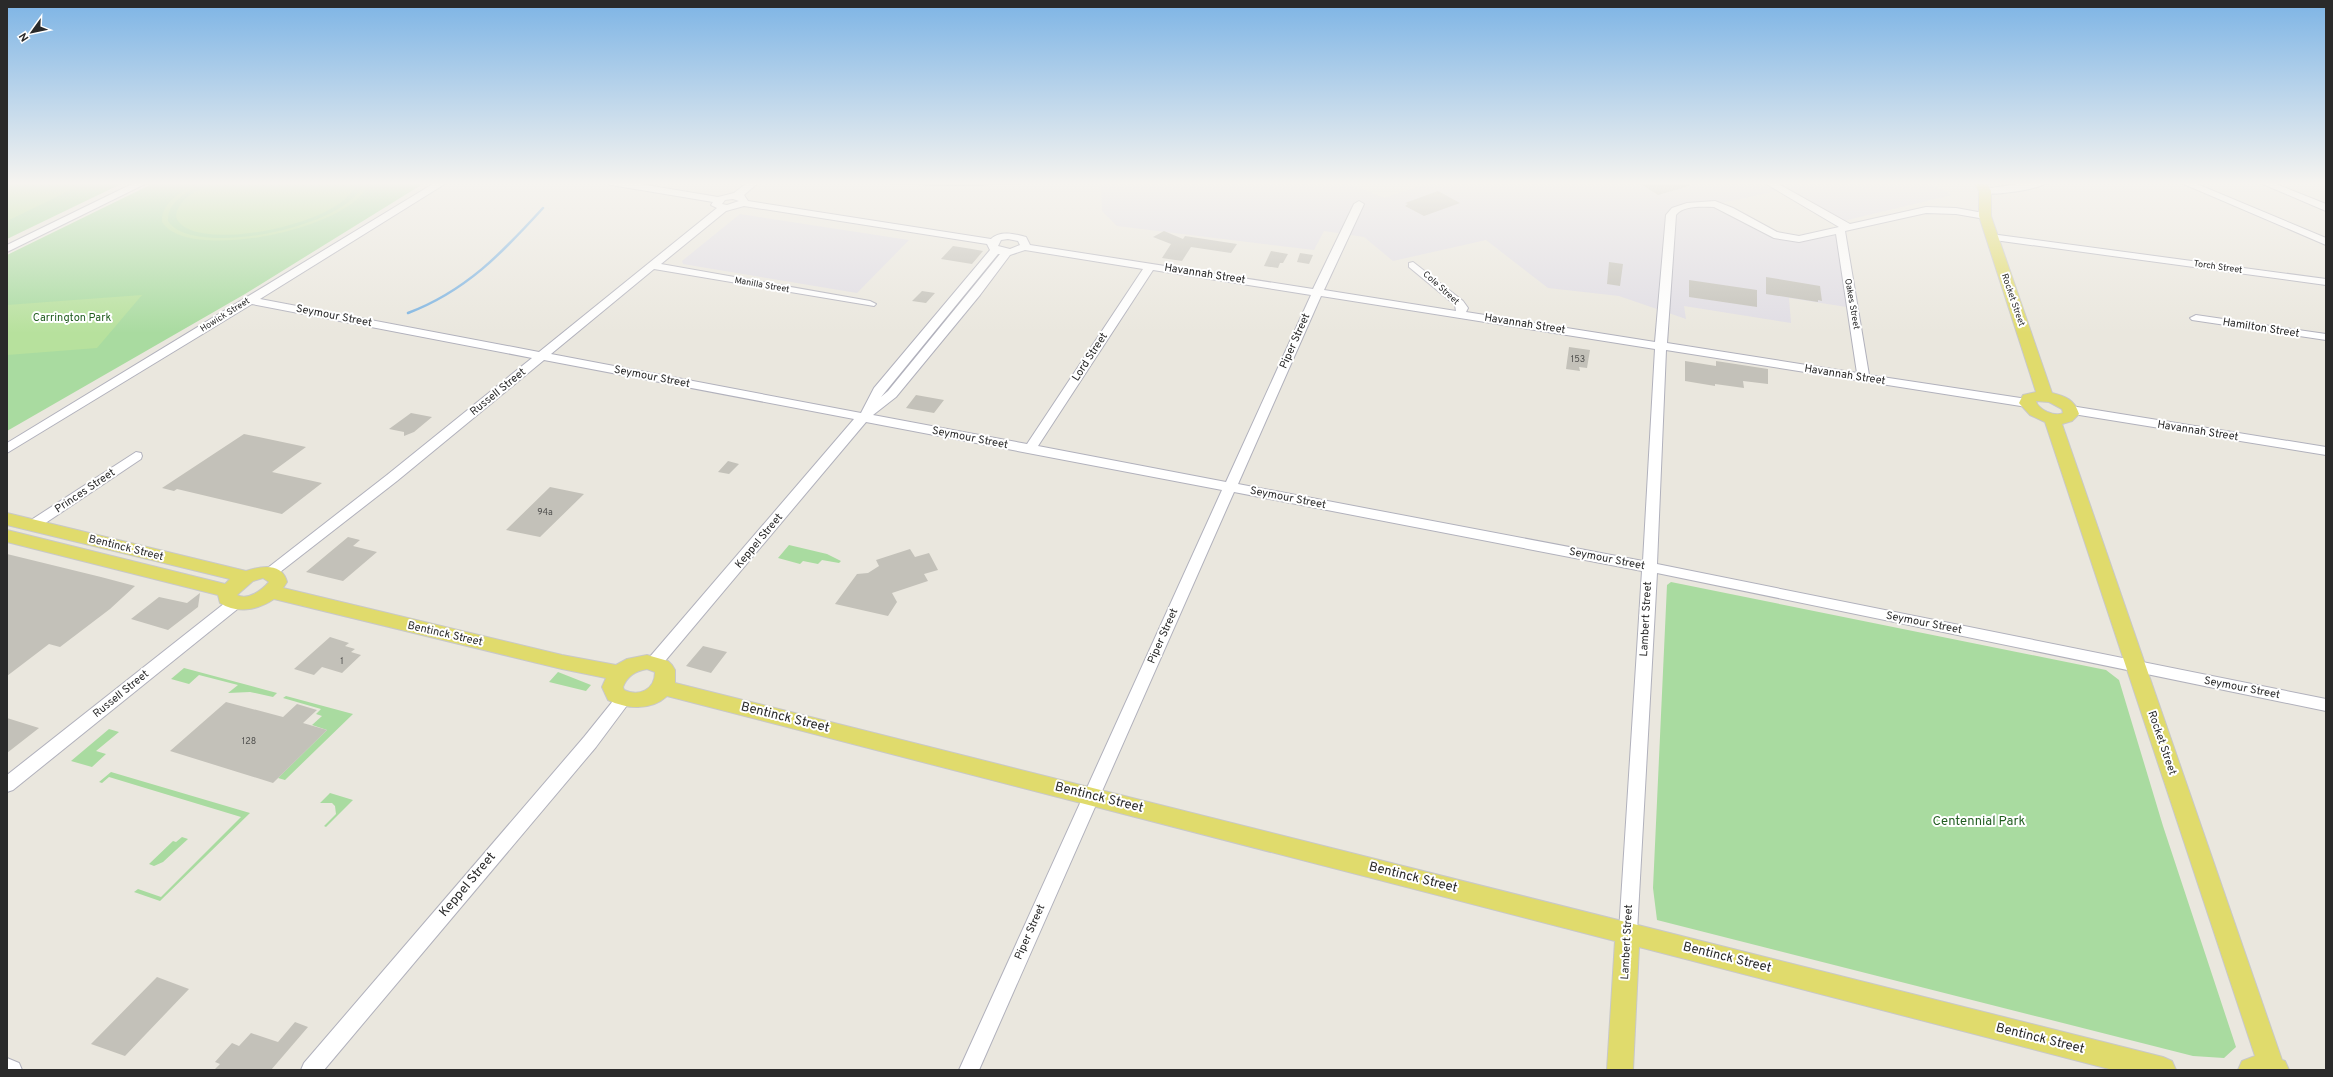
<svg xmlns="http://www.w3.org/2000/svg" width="2333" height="1077" viewBox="0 0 2333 1077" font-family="Overpass,sans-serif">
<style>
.industrial{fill:#e0dde4}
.green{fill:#a9dba0}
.pitch{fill:#b7e19d}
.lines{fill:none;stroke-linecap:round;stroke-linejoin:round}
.stream{stroke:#7cb3e1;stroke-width:2.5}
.building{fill:#c3c1b9}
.minor-casing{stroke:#b1b1bc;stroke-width:2}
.major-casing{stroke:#c8c8c8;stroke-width:2}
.minor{fill:#fff;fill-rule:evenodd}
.major{fill:#e0db6c;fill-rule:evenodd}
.rail{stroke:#a2a1b2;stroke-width:2.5}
.labels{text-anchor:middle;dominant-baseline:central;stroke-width:4;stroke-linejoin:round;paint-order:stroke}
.far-street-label{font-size:9px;fill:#2a2a2a;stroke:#fff}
.number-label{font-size:9px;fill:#50504e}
.street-label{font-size:11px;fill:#2a2a2a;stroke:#fff}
.park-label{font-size:11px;fill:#235f22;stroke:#fff}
.near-street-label{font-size:13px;fill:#2a2a2a;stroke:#fff}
.near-park-label{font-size:13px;fill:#235f22;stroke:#fff}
</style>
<rect width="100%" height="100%" fill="#eae7de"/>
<path class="industrial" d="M1143 182H1346L1384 198 1431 182H1928L1952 195 1839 222 1782 190 1716 204 1787 239 1840 230 1853 308 1789 298 1791 323 1684 306 1686 319 1619 296 1548 288 1486 240 1393 261 1364 237 1324 231 1314 250 1117 226 1102 211 1101 184Z
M740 214 909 240 857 293 683 264 682 261Z"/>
<path class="green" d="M7 182H125L7 239Z
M156 182H426L245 294 7 431V255Z
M789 545 827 554 841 561 839 563 822 560 818 564 803 561 800 564 778 558Z
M1671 582 2106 670 2119 680 2163 826 2236 1047 2224 1058 2193 1056 1657 920 1653 888 1667 585Z
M184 668 277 693 273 697 250 692 228 693 238 685 199 675 189 684 171 679Z
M558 672 591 685 586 691 549 682Z
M286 696 353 714 285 780 278 778 327 730 312 725 322 716 316 714 321 709 283 698Z
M109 729 119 732 96 751 106 754 92 767 71 761Z
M111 772 250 813 160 901 134 892 138 889 161 897 241 817 109 777 102 783 99 782Z
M330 793 353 800 326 827 324 826 336 814 335 806 332 803H320Z
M182 837 188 839 163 862 154 866 149 864 173 841 176 842Z"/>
<path class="pitch" d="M7 182H87L7 221Z
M200 182H206C190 190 167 201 168 221 192 260 355 226 363 182H369C357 228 188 264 162 222 161 201 184 190 200 182Z
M213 182H356C351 223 191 257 176 217 177 199 199 189 213 182Z
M142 295 97 348 7 355V305Z"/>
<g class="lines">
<path class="stream" d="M408 313C466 291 502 253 543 208"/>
</g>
<path class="building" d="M1638 182H1689V186L1658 195Z
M1438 191 1460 203 1424 216 1405 206 1408 204 1405 203Z
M1164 231 1183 239 1185 236 1237 244 1231 253 1191 247 1182 261 1162 258 1171 244 1153 237Z
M953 246 972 249 983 251 972 264 941 259Z
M1271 251 1288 254 1283 263H1280L1278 268 1264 266Z
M1300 253 1313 255 1309 264 1297 262Z
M1609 262 1623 264 1620 286 1607 284Z
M1766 277 1820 286 1822 301 1818 300V302L1766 294Z
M1689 280 1757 290V307L1689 297Z
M922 291 935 293 926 303 912 301Z
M1569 347 1590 350 1587 368 1579 367 1580 371 1566 369Z
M1685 361 1716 366V361L1768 369V384L1743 381 1744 388 1715 384V386L1685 381Z
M916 395 944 400 934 413 906 408Z
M411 413 432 417 414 432 404 436V432L389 429Z
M244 434 306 447 272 472 322 483 282 514 177 489 174 491 162 488Z
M728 461 739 464 729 474 718 472Z
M550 487 584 494 540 537 506 530Z
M348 537 360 540 353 546 377 552 343 581 306 572Z
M910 549 915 557 929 553 938 570 924 574 928 581 892 593 897 602 888 616 835 604 857 574 868 573 879 566 876 560Z
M7 554 101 577 135 586 110 609 60 647 49 644 7 676Z
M200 593 198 607 168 630 131 619 159 597 187 603Z
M330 637 349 643 345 646 355 649 351 652 361 655 342 673 322 667 314 675 294 669Z
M703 646 727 652 711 673 686 666Z
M226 702 283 717 297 704 317 710 303 723 327 730 273 783 170 751Z
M7 718 39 728 7 753Z
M157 977 189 989 125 1056 91 1044Z
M295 1022 308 1027 271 1070H214L220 1064 215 1062 232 1043 239 1046 251 1033 278 1042Z"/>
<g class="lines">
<defs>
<path id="minor" d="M136 182H149L7 252V245Z
M436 182H448L260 299 539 352 717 208 711 205 713 202 611 185 606 182H628L718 197 734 193 748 182H759L744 195 748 201 991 239C1000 230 1015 234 1026 237L1030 245 1313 289 1354 204 1359 201 1364 204 1324 290 1456 311 1455 305 1409 267V263L1413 262 1463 301 1468 308 1466 312 1655 342 1666 215 1672 208 1687 203 1715 201 1733 208 1777 232 1799 236 1839 227 1763 182H1775L1850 224 1926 207 1956 208 1989 214V218L1985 219 1956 214 1926 213 1845 231 1869 375 2027 399 2031 400 2033 403 2031 406 2027 407 1666 350 1657 564 2326 699V711L1657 573 1637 932 1635 938 1628 940 1621 938 1619 932 1642 571 1234 492 979 1070H959L1222 490 866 422 660 667 654 669 648 667 646 663 648 659 854 419 544 360 397 481 275 576H265L263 573 265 570 387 475 532 358 252 304 7 453V443ZM733 199 739 201 727 205 722 204 725 200ZM744 206 987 244 990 250 874 388 861 413 551 354 654 269 874 306 876 304 870 301 661 264 726 211ZM1714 207 1774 238 1799 242 1836 234 1857 373 1667 343 1676 215C1684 205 1702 207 1714 207ZM1008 239 1018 241 1020 245 1010 249 998 246 1001 240ZM1025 250 1143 269 1027 444 873 415 896 397 980 295 1010 255ZM998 254H1000L888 391 881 397ZM1153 270 1311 295 1226 482 1038 446ZM1321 296 1655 349 1643 561 1238 484Z
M2031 182H2048C2041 189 1987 198 1980 191 1983 188 2022 184 2031 182Z
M2179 182H2192L2326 238V245Z
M2258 182H2271L2326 204V211Z
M1991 234 2326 279V285L1987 239V235Z
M2196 315 2326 334V340L2192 320 2190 318Z
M2071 406 2326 447V455L2067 413 2065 410 2067 407Z
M136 452 141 453 142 456 141 459 38 528H28L26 525 28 522Z
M235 598 240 599 242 603 240 607 13 790 7 792V775L230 599Z
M623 694 629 696 631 700 596 747 324 1070H301L304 1063 584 737 617 696Z
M7 1058 19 1063 22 1070H7Z"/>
<path id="major" d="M1974 182H1986L1991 191V216L2052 393C2065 396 2075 400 2079 414L2072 421 2062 424 2282 1060 2285 1061 2289 1070H2238L2242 1061 2255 1056 2045 422 2030 415 2019 403 2023 395 2036 392 1979 216V191ZM2036 401 2049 402 2062 409 2063 413C2055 417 2038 410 2036 401Z
M7 513 246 571C261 566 282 562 287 582L283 588 562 655 616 665 627 659 647 655 668 661 672 665 675 670V683L2163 1057 2172 1061 2176 1070H2113L1639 947 1633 1070H1607L1615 941 667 696C651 711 626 709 608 700L602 687 606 678 562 669 274 599C258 610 237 614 220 603L218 595 7 542V530L225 584 230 579 7 525ZM263 578 269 582C262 590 248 601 237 595L253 581ZM647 669 655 672C655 690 639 697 624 690L623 687C627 676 635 671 647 669Z"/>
</defs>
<use href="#minor" class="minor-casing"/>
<use href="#major" class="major-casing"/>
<use href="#minor" class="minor"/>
<use href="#major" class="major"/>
<path class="rail" d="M860 182 956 185 1046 182"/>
</g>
<linearGradient id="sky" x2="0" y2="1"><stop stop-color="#7db4e5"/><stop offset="0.55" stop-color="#f6f4f0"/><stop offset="1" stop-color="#f6f4f0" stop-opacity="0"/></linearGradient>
<rect width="2333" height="333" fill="url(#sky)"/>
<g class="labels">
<g class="far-street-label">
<text transform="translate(2218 267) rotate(8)">Torch Street</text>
<text transform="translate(762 285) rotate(10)">Manilla Street</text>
<text transform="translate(1441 288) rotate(42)">Cole Street</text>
<text transform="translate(2013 300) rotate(71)">Rocket Street</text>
<text transform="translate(1852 304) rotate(80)">Oakes Street</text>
<text transform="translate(225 315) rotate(-32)">Howick Street</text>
</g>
<g class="number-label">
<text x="1578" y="359">153</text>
<text x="545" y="512">94a</text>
<text x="342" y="661">1</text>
<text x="249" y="741">128</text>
</g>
<g class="street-label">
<text transform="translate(1205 274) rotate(9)">Havannah Street</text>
<text transform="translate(334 316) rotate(11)">Seymour Street</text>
<text transform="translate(1525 324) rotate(9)">Havannah Street</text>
<text transform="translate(2261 328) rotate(9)">Hamilton Street</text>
<text transform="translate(1295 341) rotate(-66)">Piper Street</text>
<text transform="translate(1090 357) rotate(-57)">Lord Street</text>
<text transform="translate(1845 375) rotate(9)">Havannah Street</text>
<text transform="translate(652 377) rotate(11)">Seymour Street</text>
<text transform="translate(498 392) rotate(-39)">Russell Street</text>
<text transform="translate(2198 431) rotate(9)">Havannah Street</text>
<text transform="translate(970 438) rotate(11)">Seymour Street</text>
<text transform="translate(85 491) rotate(-34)">Princes Street</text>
<text transform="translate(1288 498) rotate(11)">Seymour Street</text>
<text transform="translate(759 541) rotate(-50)">Keppel Street</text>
<text transform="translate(126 548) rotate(14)">Bentinck Street</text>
<text transform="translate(1607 559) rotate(11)">Seymour Street</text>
<text transform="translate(1646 619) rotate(-87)">Lambert Street</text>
<text transform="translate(1924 623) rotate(11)">Seymour Street</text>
<text transform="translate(445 634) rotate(13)">Bentinck Street</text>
<text transform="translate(1163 636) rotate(-66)">Piper Street</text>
<text transform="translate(2242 688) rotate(11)">Seymour Street</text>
<text transform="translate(121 694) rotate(-39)">Russell Street</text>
<text transform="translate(2162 743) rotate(71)">Rocket Street</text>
<text transform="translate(1030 932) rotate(-66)">Piper Street</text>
<text transform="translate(1627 942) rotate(-87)">Lambert Street</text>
</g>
<g class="park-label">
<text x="72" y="318">Carrington Park</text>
</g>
<g class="near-street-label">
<text transform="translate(785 718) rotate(14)">Bentinck Street</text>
<text transform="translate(1099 798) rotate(14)">Bentinck Street</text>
<text transform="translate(1413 878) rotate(14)">Bentinck Street</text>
<text transform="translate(468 885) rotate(-50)">Keppel Street</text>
<text transform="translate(1727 958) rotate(14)">Bentinck Street</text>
<text transform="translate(2040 1039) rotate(14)">Bentinck Street</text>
</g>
<g class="near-park-label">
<text x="1979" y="822">Centennial Park</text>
</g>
</g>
<rect width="2333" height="1077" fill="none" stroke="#2a2a2a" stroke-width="16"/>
<g transform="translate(32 32) rotate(237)" stroke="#ffffff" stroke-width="3" paint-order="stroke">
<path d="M0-3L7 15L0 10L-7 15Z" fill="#2a2a2a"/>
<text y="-6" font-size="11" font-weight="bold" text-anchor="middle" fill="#2a2a2a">N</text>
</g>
</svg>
